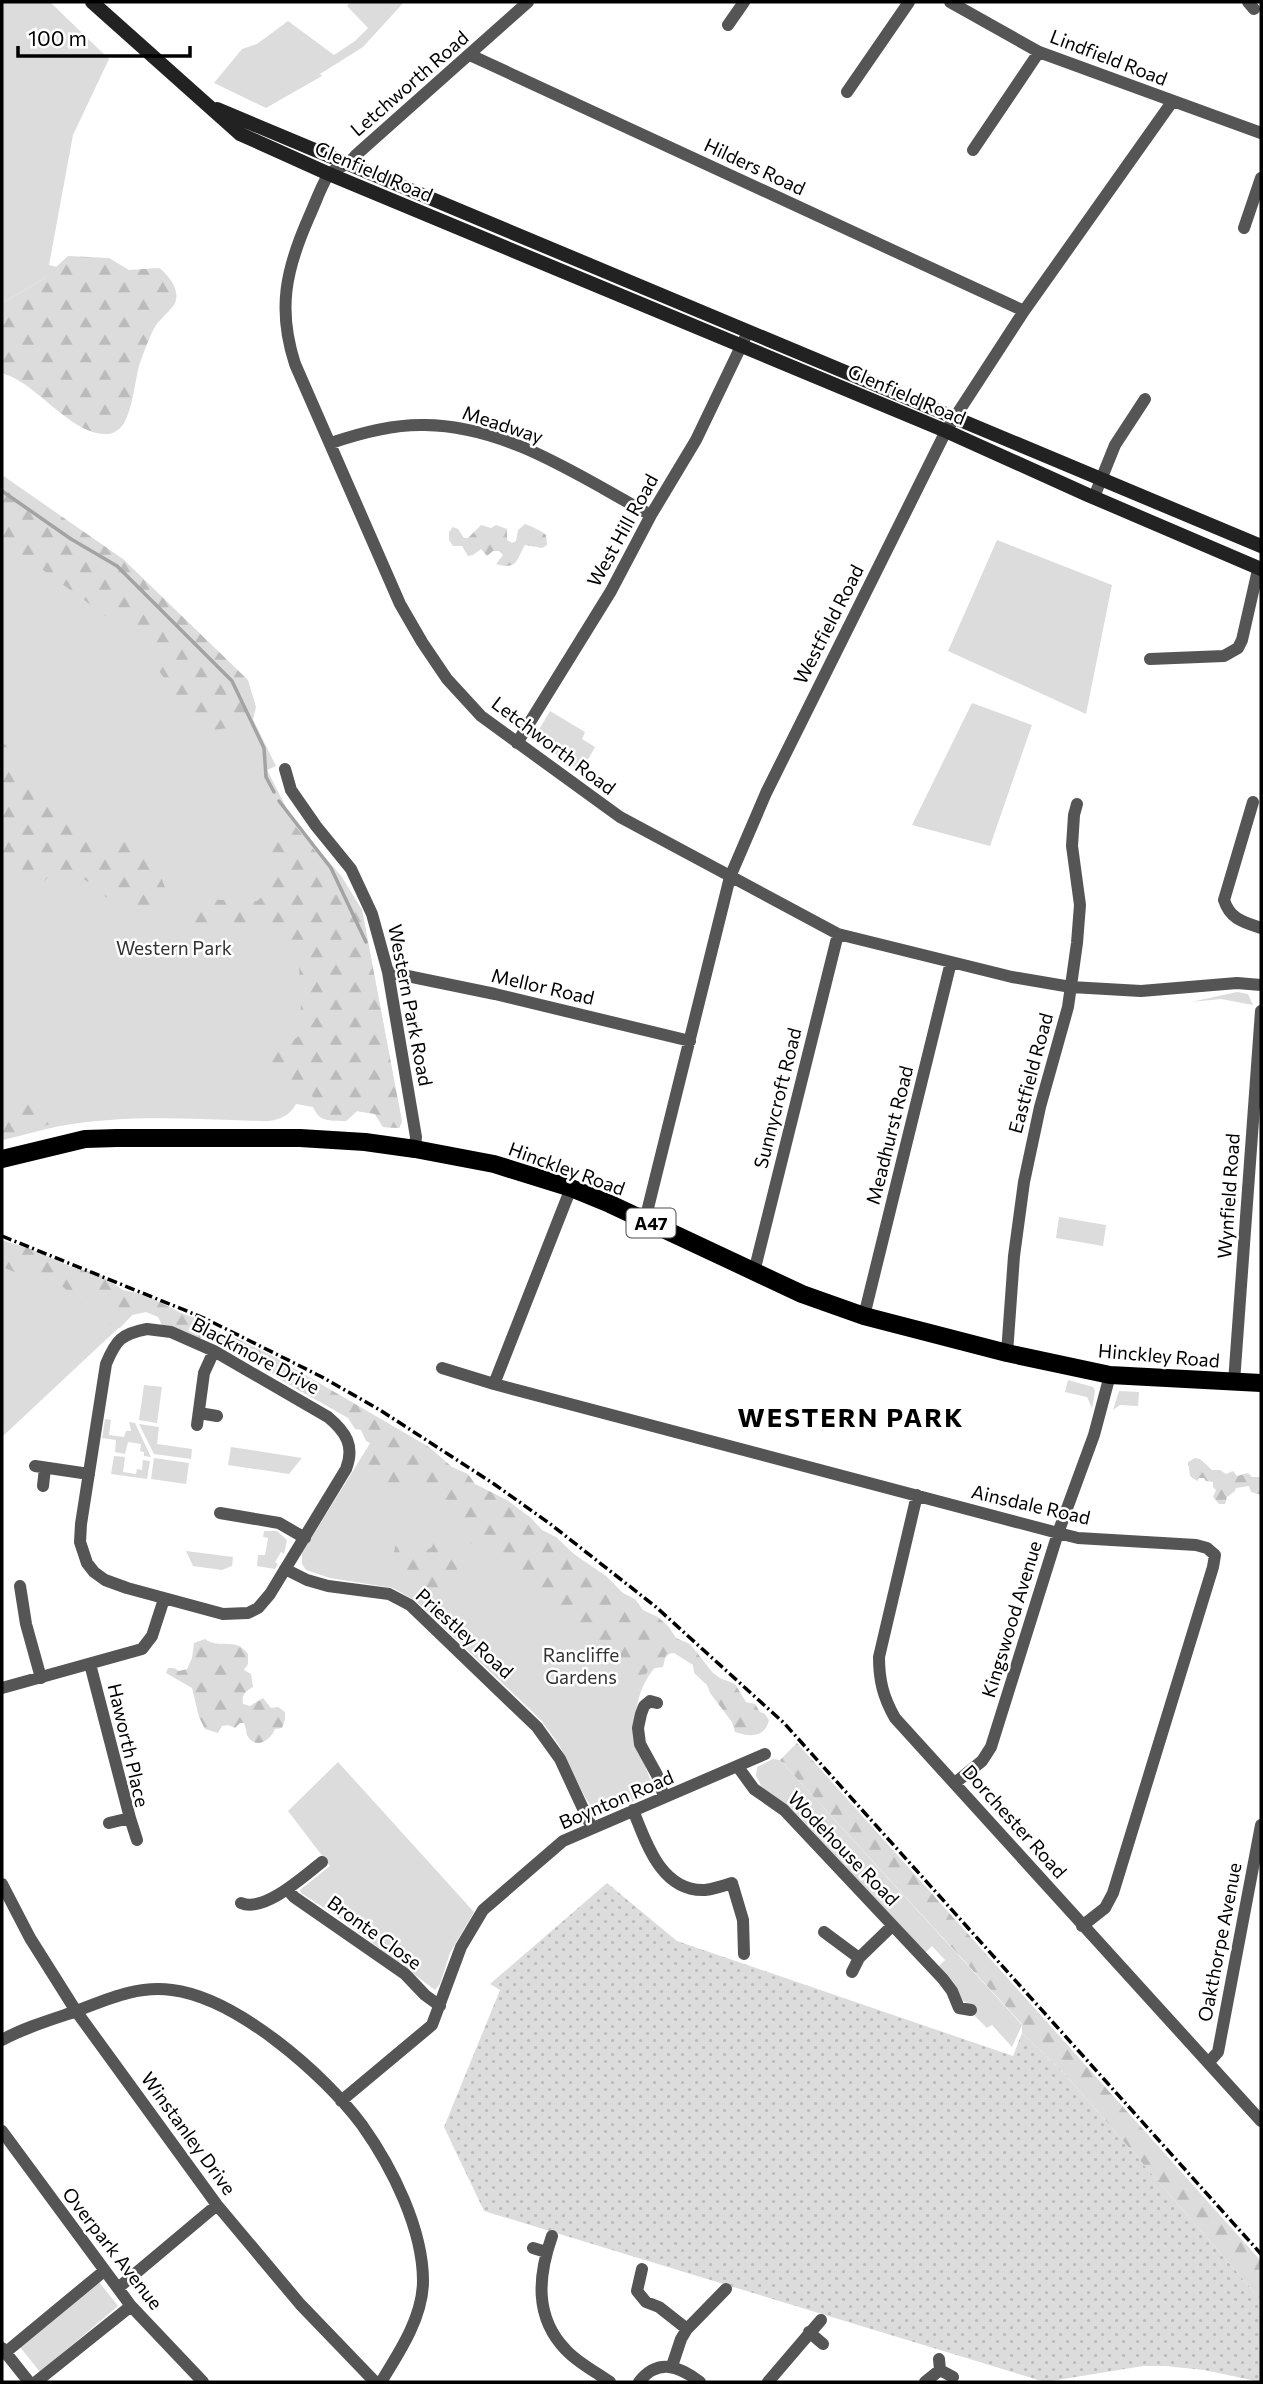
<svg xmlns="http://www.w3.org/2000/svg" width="1263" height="2384" viewBox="0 0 1263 2384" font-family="Commissioner,sans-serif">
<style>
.green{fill:#dcdcdc}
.forest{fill:url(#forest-firs)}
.garden{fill:url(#garden-dots)}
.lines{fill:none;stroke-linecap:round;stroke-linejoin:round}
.stream{stroke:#a3a3a3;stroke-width:3.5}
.street{stroke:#555;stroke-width:12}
.secondary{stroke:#222;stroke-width:14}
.primary{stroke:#000;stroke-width:18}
.rail{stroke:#000;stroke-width:3.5;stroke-dasharray:10 3.5 2 3.5;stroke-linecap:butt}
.labels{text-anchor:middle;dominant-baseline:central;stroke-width:5;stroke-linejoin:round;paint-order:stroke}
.shield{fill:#fff;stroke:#4c4c4c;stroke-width:2}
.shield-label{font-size:18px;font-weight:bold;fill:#000}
.street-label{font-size:19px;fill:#000;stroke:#fff}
.park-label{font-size:19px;fill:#333;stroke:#fff}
.district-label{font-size:26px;font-weight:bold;letter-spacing:2px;fill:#000;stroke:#fff}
</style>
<defs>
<pattern id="forest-firs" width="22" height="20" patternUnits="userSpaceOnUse" patternTransform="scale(1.75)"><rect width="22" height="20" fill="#dcdcdc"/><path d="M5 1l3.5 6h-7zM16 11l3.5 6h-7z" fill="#bbb"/></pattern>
<pattern id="garden-dots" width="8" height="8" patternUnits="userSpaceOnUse" patternTransform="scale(1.75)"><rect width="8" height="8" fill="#dcdcdc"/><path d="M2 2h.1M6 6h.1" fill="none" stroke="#bbb" stroke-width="1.8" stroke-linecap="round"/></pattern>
</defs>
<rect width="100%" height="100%" fill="#fff"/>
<path class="green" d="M2 2H50L109 59 73 135 49 265 57 267 42 280 2 303Z
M350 2H404L363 47 320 74 322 76 266 108 214 83 242 49 257 44 288 21 334 55 355 41 368 28 347 6Z
M2 496 238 689 276 766 267 770 286 807 302 830 342 877 362 910 402 1122 399 1128 383 1127 375 1114 357 1111 346 1121C331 1120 320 1123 313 1107L296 1104C289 1118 274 1122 259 1121 193 1119 125 1114 60 1126 40 1130 21 1136 2 1140Z
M997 540 1112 585 1086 714 948 651Z
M972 703 1032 725 990 846 912 825Z
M550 711 585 732 582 739 595 747 581 772 534 738Z
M1237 992 1248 994 1253 1005 1221 999 1191 1002Z
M1059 1217 1106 1225 1103 1246 1056 1238Z
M2 1245 144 1304 2 1437Z
M1068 1380 1093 1387 1095 1391 1092 1408 1087 1397 1065 1392Z
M144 1385 162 1387 157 1423 139 1420Z
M1119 1391 1139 1392 1138 1406 1120 1405 1113 1410Z
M105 1419 111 1420 109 1435 124 1437 126 1431H131L129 1422 135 1423 151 1457 144 1456V1452L140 1451 141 1444 128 1442 125 1454 115 1452 116 1440 102 1438Z
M139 1424 159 1427 157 1444 192 1449 191 1459 154 1454Z
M374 1437 512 1517 670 1653C663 1660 653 1668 648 1677 626 1713 638 1750 653 1786L646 1796 604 1814 596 1812 586 1799 559 1745 541 1720 416 1601 393 1588 330 1578 306 1570 302 1564V1553Z
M231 1447 302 1458 289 1474 228 1465Z
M114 1456 125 1457 123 1472 136 1474 137 1469 142 1470 143 1460 150 1461 147 1479 111 1474Z
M154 1458 189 1463 186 1484 151 1479Z
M264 1531H277L287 1540 284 1554 281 1552 275 1562 278 1564 275 1569 257 1566 258 1555H265L268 1538 263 1537Z
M186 1551 233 1557 232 1566 222 1570 193 1566Z
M773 1759 780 1760 1022 2025 1012 2047 992 2025 987 2028 975 2016 976 2007 963 2001 955 1987 938 1967 945 1960 932 1946 925 1953 791 1808 759 1787 761 1785 756 1776 757 1767Z
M338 1762 474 1912 450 1953 440 1984 435 1990 335 1915 301 1893 300 1890 330 1866 288 1811Z
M99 2282 118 2306 40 2372 20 2347Z"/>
<path class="forest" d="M68 256 109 258 129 270 159 268C169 275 182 292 174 305 169 312 161 318 156 325 150 335 145 349 141 360 133 380 134 432 108 434 77 436 46 397 21 382 15 378 8 375 2 373V303L42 280Z
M2 475 123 559 248 680 256 707 252 724 202 732 136 638 2 540Z
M525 524C533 527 540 530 546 535L547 545 542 548 525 545C517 558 518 571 496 564L503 555 499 551H493L487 556 481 549 473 555 468 556 462 546H453L449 540V532L453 527 458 529 464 538H468L481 525 491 528 496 525 507 529V540L512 543 516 541 518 530Z
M2 739C28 783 53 810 93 842L131 832 148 848 157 866 167 893 170 908 138 918 130 911 121 908 117 899 105 897 103 887 98 880 88 882 73 871 54 870 44 882 27 884 2 859V843L9 841 11 834 2 827Z
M295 826 362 910 402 1122 399 1128 383 1127 375 1114 357 1111 346 1121C320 1120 315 1121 312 1093L296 1090 264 1076 262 1061 302 1034 299 963 288 931 189 925V908L195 899 257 901C274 888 268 867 265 849Z
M32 1101 53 1105 56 1122 2 1140V1107Z
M2 1240 31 1249 74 1268 99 1274 123 1290 146 1295 181 1313 195 1318 208 1327 229 1335 271 1355 429 1447 452 1467 468 1474 475 1484 507 1500 531 1518 542 1530 556 1537 574 1554 606 1576 623 1593 635 1599 643 1610 658 1617 669 1627 676 1638 690 1644 713 1673 720 1678 735 1684 746 1702 755 1704 760 1712 765 1714 769 1720C765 1738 750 1737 735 1732L732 1722 710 1693 707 1685 694 1673 693 1665 674 1653 666 1654 663 1667 649 1669 646 1674 628 1677C610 1666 597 1651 586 1635 582 1630 576 1630 572 1626 565 1619 560 1612 554 1605 544 1602 527 1590 521 1581L516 1580 502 1567 493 1554 469 1542 466 1535 459 1527V1522L450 1518 449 1513 439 1507 429 1488C417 1483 413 1493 402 1492 399 1492 374 1481 371 1478L367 1471 361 1469 359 1466V1462L366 1457 370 1443 366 1441 361 1430 355 1429 348 1418 276 1377C269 1368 245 1353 234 1355L225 1344 215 1342 206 1336 196 1339 162 1325 158 1317 146 1312 132 1315 120 1328 111 1326 110 1317 118 1307 114 1300 96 1295 89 1298 73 1295 53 1279C27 1284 24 1274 2 1267Z
M1195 1458 1200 1459 1212 1470H1220L1226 1474 1233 1471 1237 1476 1248 1473 1252 1477H1261V1495L1251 1492 1249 1486 1236 1488 1235 1491 1227 1497 1225 1504H1219L1213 1497 1216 1490 1213 1487V1482L1206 1481 1204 1478H1199L1197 1481 1190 1476 1188 1462Z
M404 1534 419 1540 421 1549 425 1551 432 1547 434 1540C445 1536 453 1541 461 1548L462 1562 443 1603 402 1577 395 1574 392 1576 385 1568 393 1558 395 1547Z
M205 1639C220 1650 235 1636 248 1654V1664L244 1670 251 1674 253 1687C246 1691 241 1695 243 1704L250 1706 263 1698 271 1708 278 1707 285 1712V1720L282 1728 275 1729C271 1740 255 1751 247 1735 246 1731 246 1727 244 1723H240L235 1728 228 1725 222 1726 218 1733 205 1729 199 1717 192 1688 166 1673 168 1668H174L179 1671 187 1669 192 1658 194 1643Z
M797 1743 1261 2261V2300L1064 2073 1022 2033V2024L780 1760Z"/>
<path class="garden" d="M607 1883 677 1941 1013 2056 1022 2033 1064 2073 1261 2300V2382L1204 2370 1165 2366H1143L1045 2382 484 2211 444 2127 500 1990 490 1984Z"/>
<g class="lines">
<path class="stream" d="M2 491 71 539 117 566 232 681 264 748 266 777 274 792
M279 801 331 868 366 942"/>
<path class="street" d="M528 2 356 155C347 168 333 167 327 177 320 189 315 204 309 217 286 269 277 309 295 364L400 604 422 642 447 679 481 716 620 817 838 934 1012 977 1071 987 1141 991 1237 983 1261 985
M950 2 1039 52 1261 133
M1248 2 1254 9
M728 25 744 2
M470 55 1024 311
M847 92 909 2
M973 150 1039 52
M1244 228 1261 178
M331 443C360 433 394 424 425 425 508 426 580 477 651 515
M1094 497 1115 445 1145 399
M1150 659 1224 656 1238 648 1242 640 1257 574 1261 568
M517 743 611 591 651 515 696 440 745 338
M285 769 291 790 316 826 351 869 372 914 388 972 416 1137 415 1149
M1253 802 1224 900C1230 919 1243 922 1261 928
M388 972 495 994 690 1041
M571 1188 494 1384 1058 1533 1078 1538 1196 1545 1207 1548 1215 1555 1213 1567 1113 1893 1105 1908 1082 1926
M645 1220 730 877 766 793 946 431 1024 311 1172 102
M754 1272 838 934
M864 1316 951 962
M147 1329 171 1332 214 1351 328 1417C346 1432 355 1446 346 1469L270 1594 258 1608 248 1613 223 1614 127 1588 105 1580 94 1572 87 1563 80 1542 81 1524 106 1364C116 1340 121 1334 147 1329Z
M1007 1353 1014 1256 1024 1182 1040 1107 1068 1007 1077 943 1080 905 1072 846 1074 815 1077 804
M442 1368 494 1384
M1234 1382 1261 1011
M199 1413 217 1416
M197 1425 204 1373 214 1351
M35 1466 89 1474
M43 1486 45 1468
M917 1495 879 1657C879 1680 883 1697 895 1718L1261 2121
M220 1513 279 1523 305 1538
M285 1569 307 1580 328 1586 389 1594 410 1605 537 1727 560 1759 592 1828
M20 1586 26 1624 41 1678
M90 1664 130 1818 109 1823
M2 1688 142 1649 152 1636 164 1599
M657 1703 650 1701 644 1706 641 1714 638 1728 640 1744 657 1775 664 1797
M738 1767 754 1789 784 1810 943 1979 952 1991 959 2008 971 2010
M955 1783 982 1761 991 1747 1058 1533 1094 1435 1110 1375
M633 1810C646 1842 661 1892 705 1890 714 1889 723 1886 732 1883L743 1920 744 1954
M130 1818 137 1840
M2 1884 30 1938 76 2011 217 2205 300 2304 375 2382
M287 1889 294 1897 405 1974 425 1995 440 2006
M241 1903C264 1913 304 1876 322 1862
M824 1932 859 1958 892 1926
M852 1972 859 1958
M2 2040C24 2028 47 2021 71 2013 104 2001 135 1985 172 1990 237 1998 324 2074 362 2125 392 2167 423 2229 423 2281 423 2317 399 2353 381 2382
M1209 2062 1218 2052 1261 1825
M341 2101 432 2025 461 1947 483 1910 563 1841 765 1754
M2 2131 131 2306 203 2382
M552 2236C538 2276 534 2317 566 2350 578 2363 596 2372 610 2382
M533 2248 546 2252
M642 2269 637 2291 646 2302 659 2307 687 2329
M118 2288 217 2205
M809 2332 823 2344
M2 2348 29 2382
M6 2352 104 2271
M939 2359 940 2370 953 2377
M672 2366 681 2339 687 2329 726 2289
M36 2382 131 2306
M639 2382C658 2358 679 2366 700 2382
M768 2382 821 2320
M925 2382 940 2370"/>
<path class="secondary" d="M92 2 240 134 329 174 946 431 1088 495 1261 569
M217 109 1261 546"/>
<path class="primary" d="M2 1159 85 1139 117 1138H300L365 1142 415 1149 494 1164 571 1188 610 1204 802 1294 864 1316 1007 1353 1110 1375 1261 1383"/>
<path class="rail" d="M2 1236 204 1318 322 1377 380 1410 494 1484 549 1523 656 1607 784 1723 1261 2254"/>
</g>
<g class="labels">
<rect class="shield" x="626.5" y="1208.5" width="49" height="29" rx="5"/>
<g class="shield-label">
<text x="651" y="1223">A47</text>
</g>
<g class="street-label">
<text transform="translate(1109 57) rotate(21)">Lindfield Road</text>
<text transform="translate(409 83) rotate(-41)">Letchworth Road</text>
<text transform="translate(755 166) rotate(25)">Hilders Road</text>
<text transform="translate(374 171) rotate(23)">Glenfield Road</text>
<text transform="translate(907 394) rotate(23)">Glenfield Road</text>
<text transform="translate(503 424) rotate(18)">Meadway</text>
<text transform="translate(622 530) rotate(-61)">West Hill Road</text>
<text transform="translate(828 624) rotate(-63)">Westfield Road</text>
<text transform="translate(554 745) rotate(37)">Letchworth Road</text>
<text transform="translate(543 986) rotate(13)">Mellor Road</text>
<text transform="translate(411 1005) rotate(79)">Western Park Road</text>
<text transform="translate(1030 1073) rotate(-75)">Eastfield Road</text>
<text transform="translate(777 1098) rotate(-76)">Sunnycroft Road</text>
<text transform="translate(889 1135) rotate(-76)">Meadhurst Road</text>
<text transform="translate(567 1168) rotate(20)">Hinckley Road</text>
<text transform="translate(1228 1196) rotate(-86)">Wynfield Road</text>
<text transform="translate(256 1355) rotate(28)">Blackmore Drive</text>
<text transform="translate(1159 1355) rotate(5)">Hinckley Road</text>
<text transform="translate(1031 1504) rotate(13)">Ainsdale Road</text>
<text transform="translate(1011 1619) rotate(-73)">Kingswood Avenue</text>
<text transform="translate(465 1633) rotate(42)">Priestley Road</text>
<text transform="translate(129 1745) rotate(77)">Haworth Place</text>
<text transform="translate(616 1799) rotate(-23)">Boynton Road</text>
<text transform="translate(1015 1821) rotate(48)">Dorchester Road</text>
<text transform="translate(844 1848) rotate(46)">Wodehouse Road</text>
<text transform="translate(375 1932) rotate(36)">Bronte Close</text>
<text transform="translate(1219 1942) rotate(-79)">Oakthorpe Avenue</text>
<text transform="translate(189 2133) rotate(54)">Winstanley Drive</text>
<text transform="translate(113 2248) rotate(52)">Overpark Avenue</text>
</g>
<g class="park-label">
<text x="174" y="947">Western Park</text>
<text x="581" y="1654">Rancliffe<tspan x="581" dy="22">Gardens</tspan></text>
</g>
<g class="district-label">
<text x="851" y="1416">WESTERN PARK</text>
</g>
</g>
<rect width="1263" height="2384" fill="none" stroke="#000000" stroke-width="7"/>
<path d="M18 46v10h172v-10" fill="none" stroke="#000000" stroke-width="3.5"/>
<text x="28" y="46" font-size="21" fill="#000000" stroke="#ffffff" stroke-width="5" paint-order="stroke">100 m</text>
</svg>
